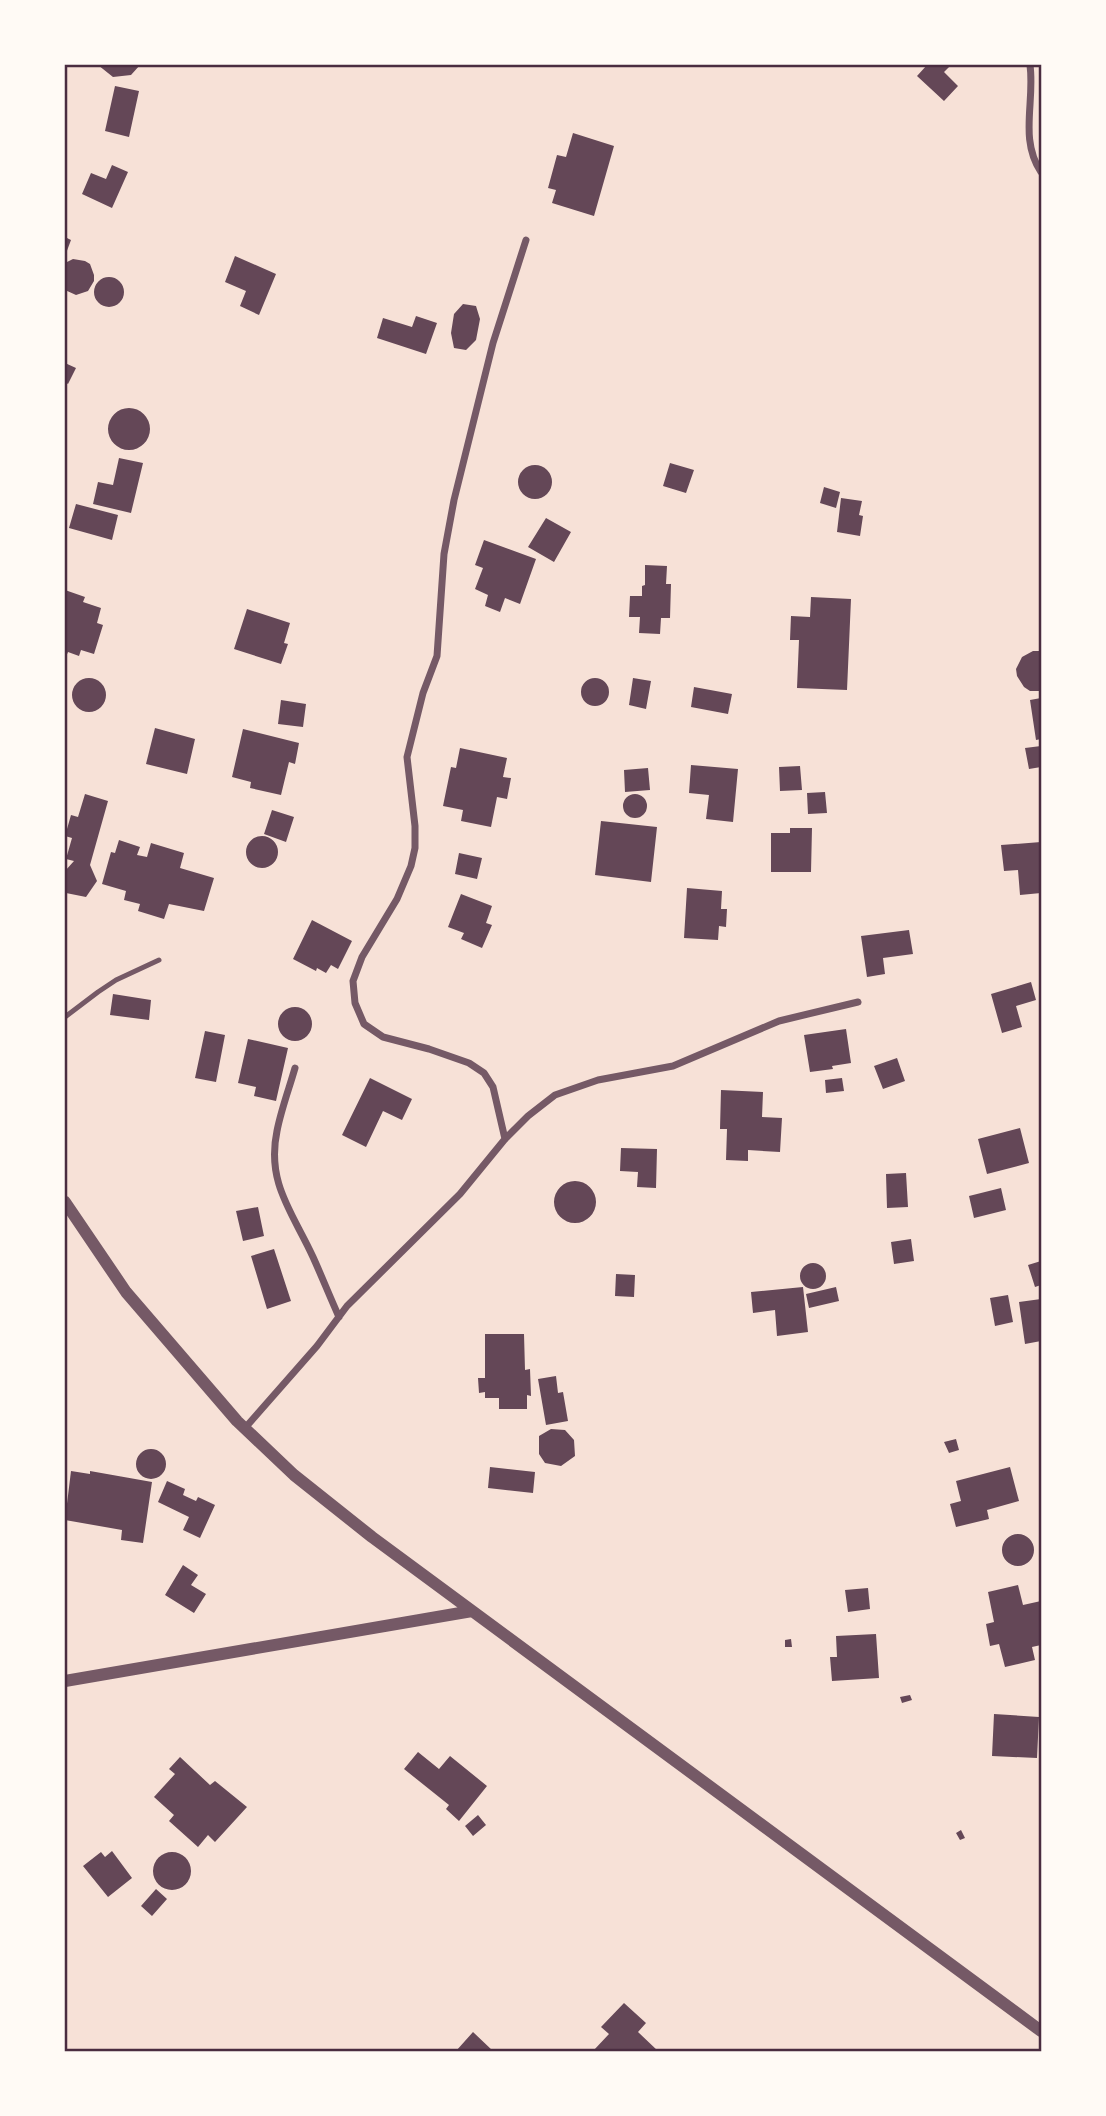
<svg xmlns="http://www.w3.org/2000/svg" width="1106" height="2116" viewBox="0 0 1106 2116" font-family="Montserrat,sans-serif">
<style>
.building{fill:#644757}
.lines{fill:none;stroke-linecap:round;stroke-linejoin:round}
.service{stroke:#755966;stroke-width:5}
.minor{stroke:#755966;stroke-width:7}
.tertiary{stroke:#755966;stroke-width:12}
.neatline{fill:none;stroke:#4a2c40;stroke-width:2.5}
</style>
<rect width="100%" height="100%" fill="#f7e1d7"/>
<path class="building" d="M98 65H140L131 75 113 77Z
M927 65H951L944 72 958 86 944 101 917 76Z
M115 86 139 91 129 137 105 131Z
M573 133 614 146 594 216 552 203 556 190 548 188 557 155 566 157Z
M112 165 128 172 112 208 82 194 91 173 106 179Z
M65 237 71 240 65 256Z
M235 256 276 274 259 315 240 306 246 291 225 282Z
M73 259 85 261 90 264 94 275V281L88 291 76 295 65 290V263Z
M94 292a15 15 0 1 1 30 0a15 15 0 1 1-30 0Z
M463 304 476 306 480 319 476 340 466 350 454 348 451 333 454 314Z
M416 316 437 323 426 354 377 338 383 318 412 327Z
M65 363 76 368 68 384 65 382Z
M108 429a21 21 0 1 1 42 0a21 21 0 1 1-42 0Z
M119 458 143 463 131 513 93 504 98 482 113 485Z
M670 463 694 470 686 493 663 486Z
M518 482a17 17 0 1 1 34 0a17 17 0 1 1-34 0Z
M824 487 840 492 836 508 820 503Z
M841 498 862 501 859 515 863 516 860 536 837 532Z
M76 504 118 515 112 540 69 528Z
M546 518 571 532 554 562 528 547Z
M484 540 536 559 520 604 505 598 500 612 485 606 488 595 475 589 483 568 475 565Z
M645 565 667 566 666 584H671L670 618H661L660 634 639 633 640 617H629L630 596H642V586L645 585Z
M65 590 85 597 83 602 101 608 97 623 103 625 94 654 81 650 79 656 68 652 65 659Z
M811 597 851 599 847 690 797 688 799 640H790L791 616 810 617Z
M247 609 290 623 284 643 288 644 281 664 234 649Z
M1033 651H1041V691H1030L1024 687 1017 676 1016 669 1022 657Z
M72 695a17 17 0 1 1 34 0a17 17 0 1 1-34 0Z
M633 678 651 681 646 709 629 705Z
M581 692a14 14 0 1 1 28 0a14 14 0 1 1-28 0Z
M694 687 732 694 728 714 691 707Z
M1041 698V739L1036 740 1030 700Z
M281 700 306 704 303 727 278 724Z
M155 728 195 739 187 774 146 764Z
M243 729 299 743 295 764 289 762 281 795 250 788 251 782 232 777Z
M1041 746V767L1029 769 1025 748Z
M460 748 507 758 503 777 511 778 507 799 497 797 491 827 461 821 463 810 443 806 451 767 456 768Z
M691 765 738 769 733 822 706 819 709 795 689 793Z
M800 766 802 790 780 791 779 767Z
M648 768 650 790 625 792 624 770Z
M825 792 827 813 808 814 807 793Z
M85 794 108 801 90 865 97 881 86 897 66 893 65 884V871L74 861 66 859 72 838 65 836 71 815 78 817Z
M623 806a12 12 0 1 1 24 0a12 12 0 1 1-24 0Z
M272 810 294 817 286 842 264 834Z
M601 821 657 827 651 882 595 875Z
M790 828H812L811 872H771V833H790Z
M246 852a16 16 0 1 1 32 0a16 16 0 1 1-32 0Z
M119 840 140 847 137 855 147 857 151 843 184 853 180 868 214 878 204 911 169 904 164 919 138 911 140 904 124 900 126 891 102 884 111 852 115 853Z
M1041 842V893L1020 895 1018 870 1004 871 1001 845Z
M459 853 482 858 477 879 455 874Z
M687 888 722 891 721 909H727L726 927 719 926 718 940 684 938Z
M461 894 492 906 486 923 492 925 482 948 461 939 464 933 448 927Z
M312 920 352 941 338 969 331 965 326 973 317 968 316 971 293 959Z
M909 930 913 954 883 958 885 974 867 977 861 936Z
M1031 982 1036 1000 1016 1006 1022 1027 1002 1033 991 994Z
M113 994 151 1000 149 1020 110 1015Z
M278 1024a17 17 0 1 1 34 0a17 17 0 1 1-34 0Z
M846 1029 851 1063 832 1066 833 1069 810 1072 804 1035Z
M205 1031 225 1035 216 1082 195 1078Z
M248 1039 288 1048 276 1101 254 1096 256 1087 238 1083Z
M897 1058 905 1081 883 1089 874 1066Z
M370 1078 412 1099 402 1120 383 1111 366 1147 342 1135Z
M842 1078 844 1091 826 1093 825 1080Z
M721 1090 763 1092 762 1117 782 1118 780 1152 748 1150V1161L726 1160 727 1129H720Z
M1020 1128 1029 1163 987 1174 978 1139Z
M621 1148 657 1149 656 1188 637 1187 638 1172 620 1171Z
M906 1173 908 1207 887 1208 886 1174Z
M554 1202a21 21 0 1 1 42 0a21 21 0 1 1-42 0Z
M1001 1188 1006 1210 974 1218 969 1196Z
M258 1207 264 1236 243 1241 236 1211Z
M911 1239 914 1261 894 1264 891 1242Z
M274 1249 291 1301 267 1309 251 1256Z
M1041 1261V1285L1035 1287 1028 1265Z
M800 1276a13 13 0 1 1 26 0a13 13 0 1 1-26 0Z
M616 1274 635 1275 634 1297 615 1296Z
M803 1287 808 1332 777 1336 775 1310 753 1313 751 1292Z
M836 1287 839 1301 809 1308 806 1294Z
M1008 1295 1013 1322 995 1326 990 1298Z
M1041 1299V1341L1025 1344 1019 1302Z
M485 1334H524L525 1370 530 1369 531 1396 527 1395V1409H499V1398H485V1392L479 1393 478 1378H485Z
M556 1376 558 1393 563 1392 568 1421 546 1425 538 1379Z
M551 1429 565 1430 574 1440 575 1456 561 1466 545 1463 539 1454V1436Z
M956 1439 959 1450 949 1453 944 1442Z
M136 1464a15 15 0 1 1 30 0a15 15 0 1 1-30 0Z
M490 1467 535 1472 533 1493 488 1488Z
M1010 1467 1019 1501 987 1510 989 1519 956 1527 950 1504 961 1501 956 1481Z
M71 1471 90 1474V1471L152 1482 143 1543 121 1540 122 1530 65 1520Z
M167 1481 185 1489 183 1495 196 1501 198 1497 215 1505 200 1538 183 1530 189 1517 158 1502Z
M1002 1550a16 16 0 1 1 32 0a16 16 0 1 1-32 0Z
M183 1565 198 1575 191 1585 206 1594 194 1613 165 1595Z
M1018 1585 1023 1605 1041 1601V1645L1032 1647 1035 1660 1005 1667 999 1644 990 1646 986 1624 994 1622 988 1592Z
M868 1588 870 1609 848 1612 845 1590Z
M876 1634 879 1678 832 1681 830 1657H837L836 1636Z
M791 1639 792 1647H785V1640Z
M910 1695 912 1700 902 1703 900 1697Z
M994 1714 1039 1717 1037 1758 992 1756Z
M418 1752 439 1769 450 1756 487 1786 459 1821 446 1809 449 1805 404 1769Z
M180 1757 210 1785 215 1781 247 1807 215 1842 208 1835 198 1847 169 1821 174 1815 154 1797 175 1774 169 1769Z
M478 1815 486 1825 473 1836 465 1826Z
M961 1830 965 1838 960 1840 956 1833Z
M112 1851 132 1878 108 1897 83 1866 101 1852 105 1857Z
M153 1871a19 19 0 1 1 38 0a19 19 0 1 1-38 0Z
M156 1889 167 1899 152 1916 141 1906Z
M624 2003 646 2023 638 2032 658 2051H593L609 2034 601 2027Z
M473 2032 493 2051H456Z"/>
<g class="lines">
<path class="service" d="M65 1017 98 992 116 980 159 960"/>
<path class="minor" d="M1030 65C1035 102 1019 139 1041 172
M295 1068C289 1089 281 1110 277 1131 266 1183 293 1213 313 1257 322 1277 330 1297 339 1317
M505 1139 493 1087 484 1073 469 1063 429 1049 383 1037 364 1024 355 1003 353 981 362 957 397 899 411 866 415 848V826L407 757 423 693 437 656 444 554 454 500 493 343 526 240
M245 1428 317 1346 347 1306 460 1194 505 1139 528 1116 555 1095 598 1080 673 1066 779 1021 858 1002"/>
<path class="tertiary" d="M65 1202 126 1292 237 1421 294 1475 372 1537 1041 2031
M65 1681 472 1611"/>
</g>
<rect width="1106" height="2116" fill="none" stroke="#fffaf5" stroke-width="133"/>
<rect x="66" y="66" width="974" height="1984" class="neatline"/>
</svg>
